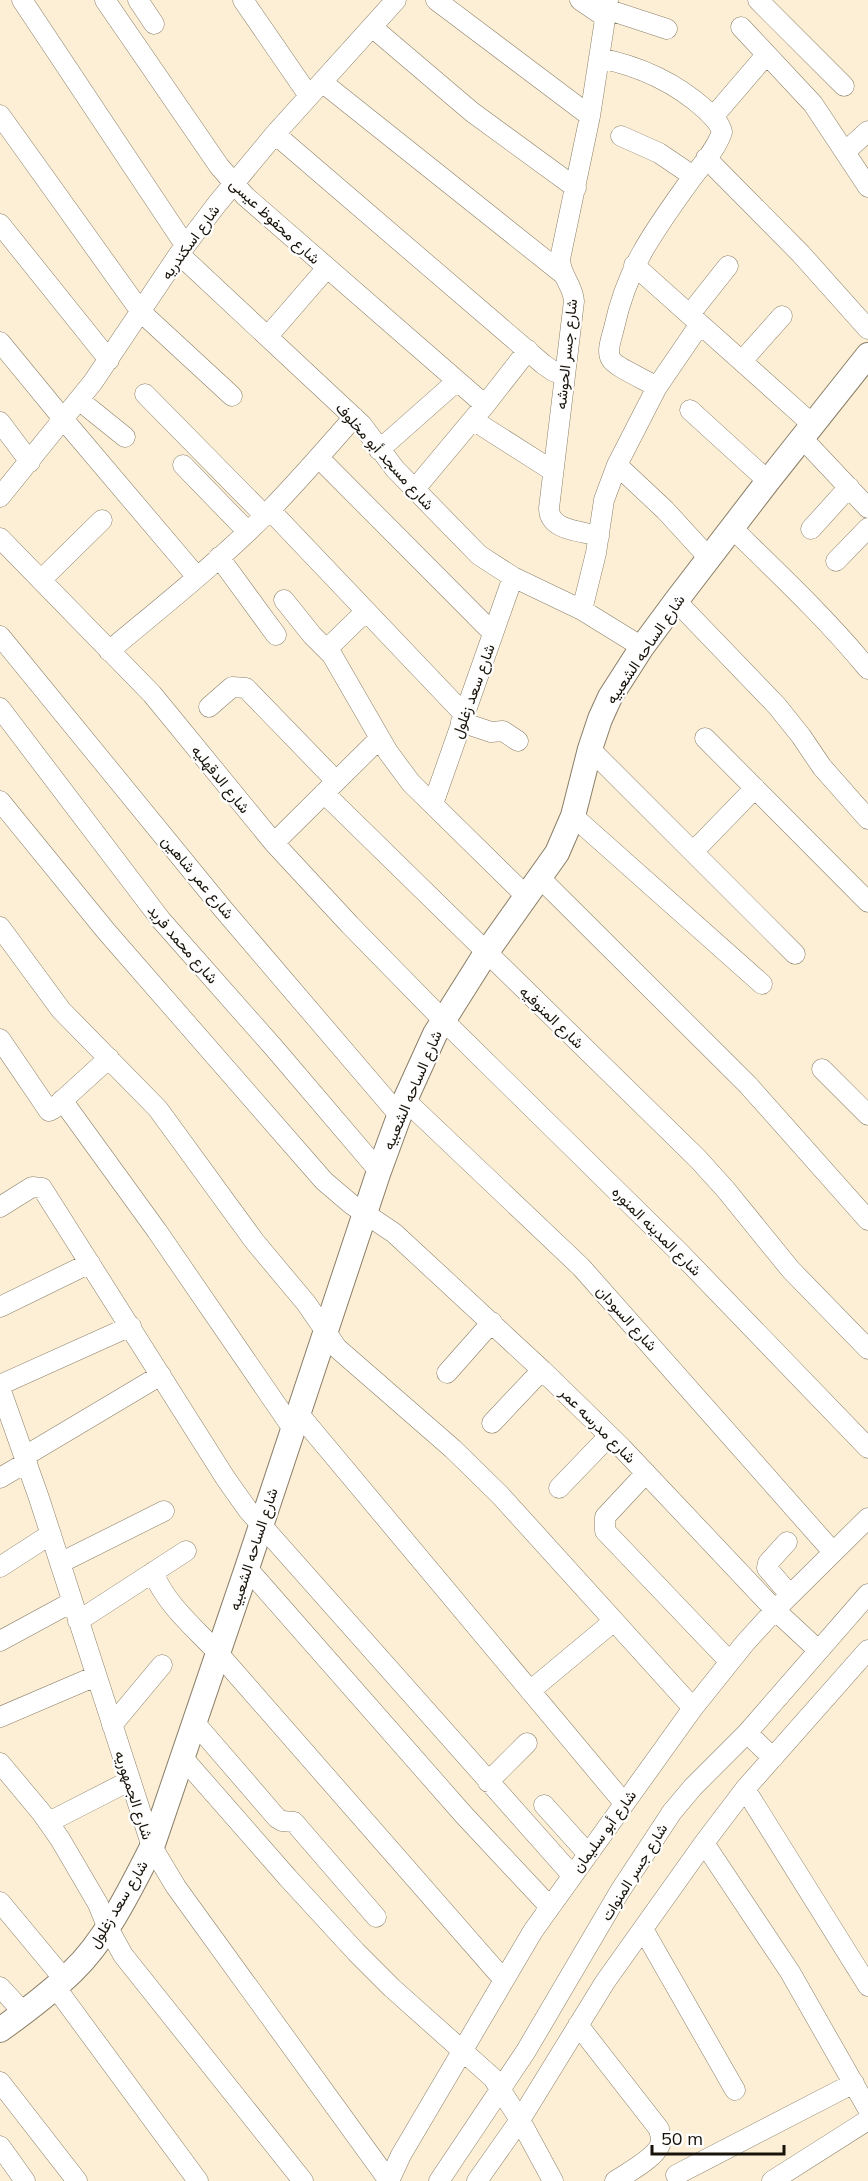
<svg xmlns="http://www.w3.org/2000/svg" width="868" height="2181" viewBox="0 0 868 2181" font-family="Mulish,Vazirmatn,sans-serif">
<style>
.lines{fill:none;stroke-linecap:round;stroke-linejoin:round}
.minor-casing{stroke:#8a7e67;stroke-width:21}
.major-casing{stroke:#8a7e67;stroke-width:26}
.minor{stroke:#fff;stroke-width:20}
.major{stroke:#fff;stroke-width:24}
.labels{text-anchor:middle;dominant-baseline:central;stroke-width:4.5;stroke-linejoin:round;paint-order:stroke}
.street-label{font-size:15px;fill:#18130a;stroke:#fefefe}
</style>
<rect width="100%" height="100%" fill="#fcefd5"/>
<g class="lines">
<defs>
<path id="minor" d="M22 0 185 245
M105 0 219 166 245 196 485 405
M138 0 154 24
M243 0 309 96
M436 0 590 116
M580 0 605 17
M758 0 844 86
M606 9 667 29
M372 27 472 112 576 188
M741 27 813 104 868 187
M599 58C640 66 675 82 706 110 713 117 720 123 722 132 716 150 700 167 689 182 654 231 627 267 614 328 612 337 606 351 611 359 615 367 648 381 657 387
M322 82 563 274
M0 115 141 312 232 396
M713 117 766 55
M275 134 543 364 553 371 564 375
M621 136 659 153 693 176
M845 152 868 131
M706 158 801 254 868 329
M0 224 109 360
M179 254 362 425 395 469 479 555 513 577 582 610 642 647
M634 265 813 425
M690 314 728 266
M268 336 326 269
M0 342 64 420 197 577
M742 361 782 316
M145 394 264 515
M79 400 125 437
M690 410 768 481
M473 420 553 471
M0 422 30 462
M802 438 868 508
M379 450 457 381
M319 458 493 633
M183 465 247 531
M617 465 665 510 709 558
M414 490 485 405 528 350
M0 497 93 382 179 254 217 204 275 134 396 0
M270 510 464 714
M732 528C779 574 826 618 868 669
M811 529 849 487
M599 536C581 531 549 531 549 508L574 301C573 285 560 275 560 259L590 116 608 0
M0 538 152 694 274 843 350 925 442 1019 681 1254 868 1448
M219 557 276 635
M836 561 868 528
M41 580 102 520
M284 600 312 635 332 655 388 752 411 783 526 896
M676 601 777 706 801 736 822 767 868 819
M582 610 596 553 604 500 617 465 657 387 700 324
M0 636 223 909 399 1115
M327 649 366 611
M109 651C164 605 221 560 271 509 300 479 327 448 354 417
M209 707 232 687 246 688 336 781
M0 708 161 920 275 1049 379 1171
M461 722 491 732 503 731 518 741
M705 738 868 902
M590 749 795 954
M324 793 698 1159 726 1190 791 1270 868 1349
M0 801 106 931 324 1181 351 1204 394 1233 542 1370 622 1448 775 1610 818 1650
M433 804 513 577
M573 816 762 984
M274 843 380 738
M693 852 755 788
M540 878 748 1085 868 1220
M0 927 61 1010 158 1109 255 1242 306 1303 337 1348 453 1449 500 1495 693 1708
M0 1039 49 1111 53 1109 109 1058
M822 1069 868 1115
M62 1100 157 1231 293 1429
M405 1100 581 1267 833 1552
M0 1207 32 1187 42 1188 226 1479 248 1510 572 1875
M0 1307 90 1263
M447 1373 492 1322
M0 1385 131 1326
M0 1388 39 1498 152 1847 176 1887 389 2181
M298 1413 624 1803
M492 1423 542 1370
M25 1456 161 1375
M646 1473 605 1517V1531L730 1662
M0 1478 27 1462
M559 1488 609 1436
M787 1542 768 1563 767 1568 790 1595
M60 1563 164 1511
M0 1567 51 1534
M247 1568 463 1814 549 1906
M153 1572C166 1605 195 1628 218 1653L504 1980
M78 1621 186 1551
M0 1641 72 1602
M530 1691 614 1621
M0 1717 96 1676
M195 1723 277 1818 282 1821 294 1822 376 1917
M112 1725 162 1665
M747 1733 773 1758
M183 1758 288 1878 356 1952 392 1988 493 2078 520 2120 553 2181
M0 1763 41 1812 60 1839 98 1904 107 1926 123 1955 303 2181
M488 1782 527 1743
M745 1789 868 1986
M544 1805 588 1854
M49 1822 129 1781
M704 1843 790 1972 868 2109
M0 1902 64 1979
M643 1929 735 2090
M0 1987 23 2012
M56 1988 198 2181
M578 2025 659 2129C659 2132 661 2135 661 2139 662 2155 627 2173 615 2181
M0 2082 77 2181
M0 2146 25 2181
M676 2175 854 2083
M389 2181 401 2155 533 1931 693 1708 745 1643 775 1610 868 1518
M439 2181 526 2051 620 1891 672 1812 693 1787 747 1733 868 1594
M477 2181 520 2120 605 1982 704 1843 745 1789 868 1650
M772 2181 868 2120"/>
<path id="major" d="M0 2030C25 2012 50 1993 72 1972 106 1940 131 1888 152 1847L247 1568 379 1171 405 1100 435 1034 486 953 557 853 573 816 590 749 600 719 610 697 642 647 676 601 768 481 868 355"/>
</defs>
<use href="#minor" class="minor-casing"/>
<use href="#major" class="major-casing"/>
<use href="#minor" class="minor"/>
<use href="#major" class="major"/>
</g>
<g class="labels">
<g class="street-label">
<text transform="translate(275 221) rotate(43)">شارع محفوظ عيسى</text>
<text transform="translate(190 242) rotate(-54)">شارع اسكندريه</text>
<text transform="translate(566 354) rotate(-84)">شارع جسر الحوشه</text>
<text transform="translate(385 456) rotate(48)">شارع مسجد أبو مخلوف</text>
<text transform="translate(645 649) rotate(-56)">شارع الساحه الشعبيه</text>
<text transform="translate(473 691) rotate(-70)">شارع سعد زغلول</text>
<text transform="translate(221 779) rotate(51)">شارع الدقهليه</text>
<text transform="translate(198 877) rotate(50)">شارع عمر شاهين</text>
<text transform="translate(183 944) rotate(49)">شارع محمد فريد</text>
<text transform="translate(552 1017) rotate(44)">شارع المنوفيه</text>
<text transform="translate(412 1090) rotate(-67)">شارع الساحه الشعبيه</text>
<text transform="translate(657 1231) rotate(45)">شارع المدينه المنوره</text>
<text transform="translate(627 1318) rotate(48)">شارع السودان</text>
<text transform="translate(598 1425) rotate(45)">شارع مدرسه عمر</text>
<text transform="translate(253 1549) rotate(-72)">شارع الساحه الشعبيه</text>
<text transform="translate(134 1795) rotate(72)">شارع الجمهوريه</text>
<text transform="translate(604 1831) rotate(-54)">شارع أبو سليمان</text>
<text transform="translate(634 1872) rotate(-58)">شارع جسر المنوات</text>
<text transform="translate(118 1904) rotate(-59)">شارع سعد زغلول</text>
</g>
</g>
<path d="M652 2145v9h132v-9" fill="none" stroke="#18130a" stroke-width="3"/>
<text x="661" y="2145" font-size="18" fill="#18130a" stroke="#fefefe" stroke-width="4.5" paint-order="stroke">50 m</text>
</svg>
